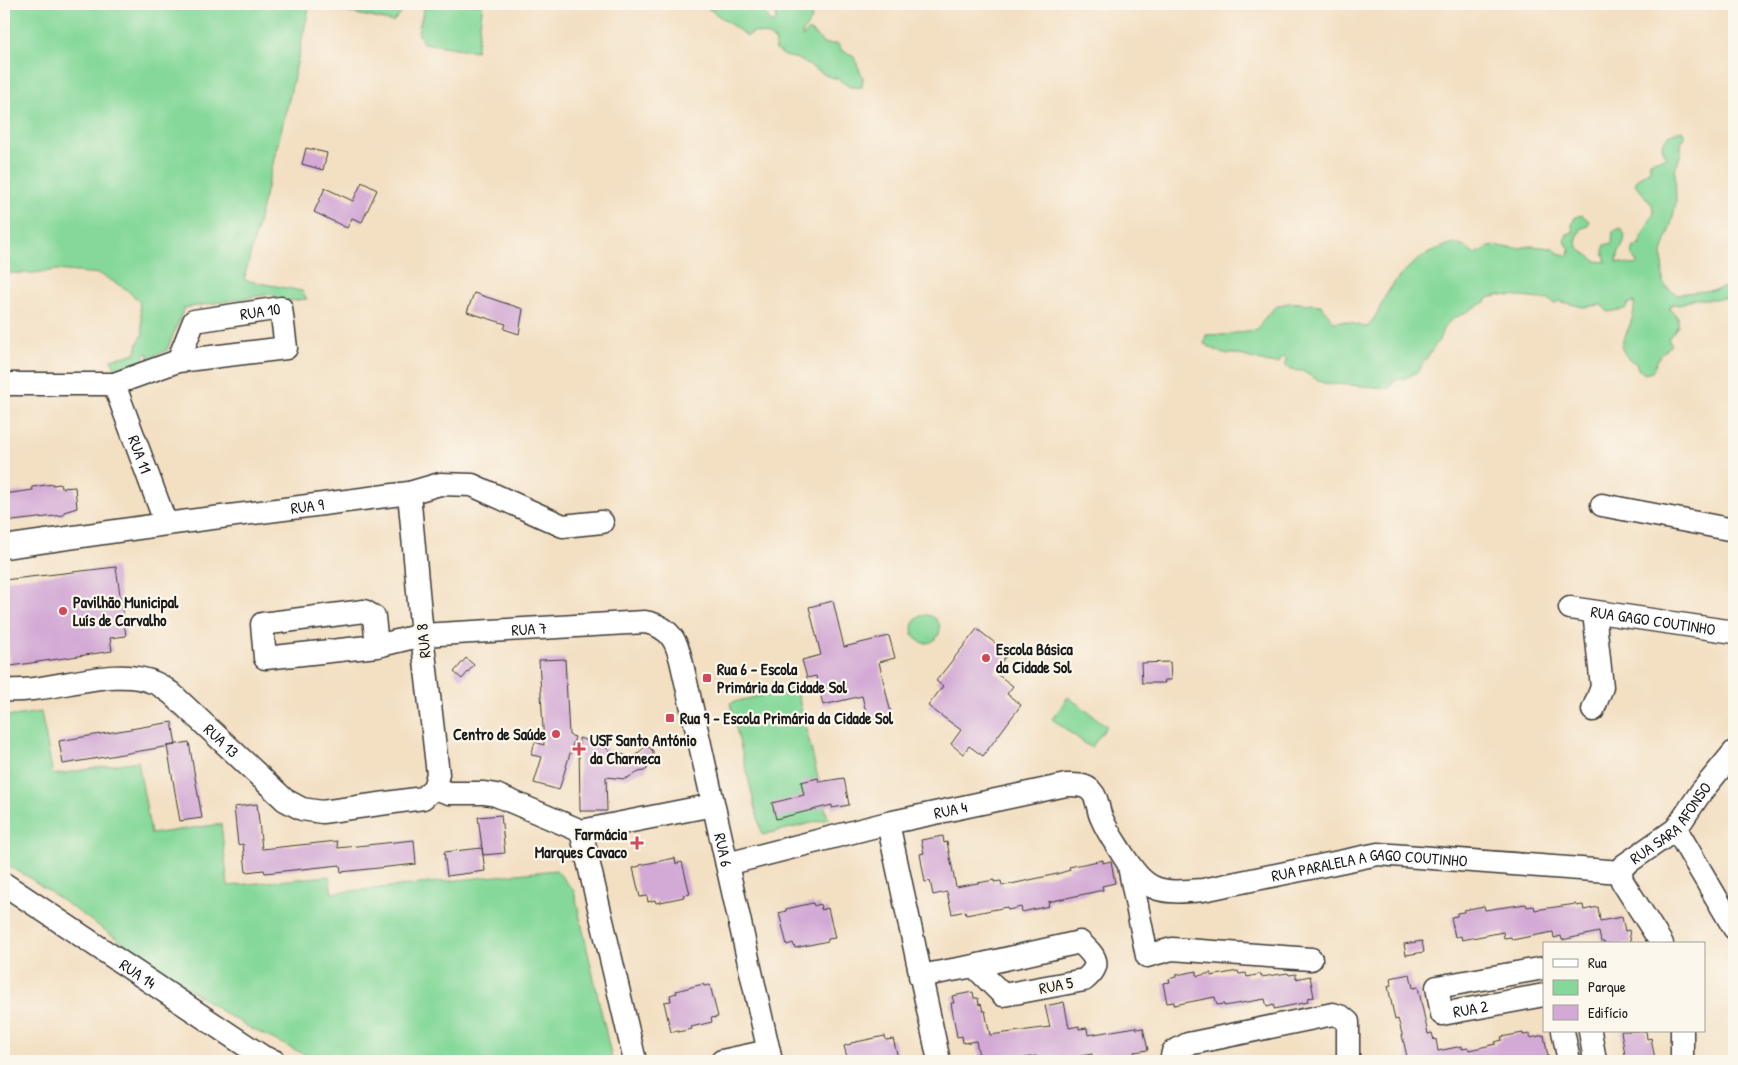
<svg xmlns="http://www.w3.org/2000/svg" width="1738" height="1065" viewBox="0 0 1738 1065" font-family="'Patrick Hand',sans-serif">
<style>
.green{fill:#85d89a;stroke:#507a5b}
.building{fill:#d3aad5}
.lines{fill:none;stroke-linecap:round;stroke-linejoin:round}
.minor-casing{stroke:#3c3935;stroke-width:25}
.minor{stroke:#fff;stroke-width:22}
.poi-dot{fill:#d1495b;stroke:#fbf7ec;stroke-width:2}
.labels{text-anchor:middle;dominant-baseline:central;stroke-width:4.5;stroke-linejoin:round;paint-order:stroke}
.street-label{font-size:16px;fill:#1c1c1c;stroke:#fbf7ec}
.poi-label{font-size:16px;font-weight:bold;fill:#1c1c1c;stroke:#fbf7ec;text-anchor:start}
</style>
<rect width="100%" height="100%" fill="#fbf7ec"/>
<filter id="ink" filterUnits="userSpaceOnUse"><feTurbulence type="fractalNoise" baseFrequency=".02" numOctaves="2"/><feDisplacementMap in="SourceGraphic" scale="10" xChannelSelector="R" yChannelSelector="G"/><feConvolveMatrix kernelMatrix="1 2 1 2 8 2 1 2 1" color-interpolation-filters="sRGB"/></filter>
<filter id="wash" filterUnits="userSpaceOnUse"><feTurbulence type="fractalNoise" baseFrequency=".0096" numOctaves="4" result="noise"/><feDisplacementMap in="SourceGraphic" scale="20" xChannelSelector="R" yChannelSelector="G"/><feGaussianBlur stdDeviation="1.12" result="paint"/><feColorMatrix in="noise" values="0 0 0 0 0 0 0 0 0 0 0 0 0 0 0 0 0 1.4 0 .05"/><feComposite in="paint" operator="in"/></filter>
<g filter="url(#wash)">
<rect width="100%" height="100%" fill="#f3dfc2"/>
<path class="green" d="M4 4H310L289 99 244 280 302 291 307 299 282 302 271 294 184 308 167 350 149 358 148 353 145 354 144 360 119 370 115 368 111 359 130 355 136 352 138 343 143 334 139 301 126 289 100 274 56 270 34 273H4Z
M311 4H406L402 12 393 22Z
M425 4H483L476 51 423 43 418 32Z
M702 4H760L771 23 776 21V11L779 4H810L809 7 812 19 804 30 802 35 803 37 809 30 819 38 823 44H838L842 51 853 55 863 78 862 87H850L838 79 827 76 798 59 785 56 775 49 776 41 767 35 754 32 747 36Z
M1682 130 1685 135 1681 144V153L1675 170 1676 202 1672 221 1662 253 1663 282 1668 289 1677 294 1714 290 1734 285V297L1713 299H1692L1680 305 1672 304 1669 309 1678 317V326L1668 339 1672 344 1660 355 1652 372 1645 374 1638 369 1636 363C1628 360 1624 354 1621 346 1626 333 1636 316 1634 302L1629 303 1625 309 1608 312 1602 305 1583 307 1558 301 1555 304 1549 300 1500 295 1489 298 1485 302 1451 320 1443 329 1439 340 1417 372 1403 379 1394 380 1390 388 1323 383 1302 371 1290 370 1285 365 1286 359 1284 356 1278 364 1269 363 1236 354H1223L1204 344 1206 335C1212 334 1217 335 1223 335 1235 334 1245 330 1257 330 1276 297 1287 302 1321 305L1334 322C1350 319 1353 326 1367 327 1375 320 1380 307 1385 297 1397 275 1418 256 1442 247 1456 241 1464 243 1473 254 1481 253 1484 248 1490 247 1498 245 1507 248 1514 248 1520 249 1525 246 1530 246 1538 246 1546 248 1554 248L1558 253 1569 256 1570 249 1564 241 1567 234 1573 232 1572 225 1575 217 1582 215 1589 221 1588 226 1580 229 1576 241 1579 249 1596 261 1606 262 1603 251 1605 245 1612 243 1613 231 1621 228 1625 236 1623 245 1619 251 1617 262 1631 265 1638 264 1632 255 1634 246 1641 245V237L1654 213 1652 205 1635 184 1638 178 1650 170V162L1666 157 1662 146 1668 135Z
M912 629a14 14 0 1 1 28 0a14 14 0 1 1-28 0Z
M796 687 828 819 762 835 730 703Z
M1068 697 1107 726 1091 748 1052 719Z
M41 712 53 775 138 761 151 834 221 824 228 886 329 876 332 893 556 870 574 891 612 1059 611 1061H322L312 1058 250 1028 221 1011 27 876 4 864V715L14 716Z"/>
<g id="blocks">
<path class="building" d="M306 148 327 153 323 170 302 164Z
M362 182 377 190 362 222 352 218 347 228 314 212 325 188 353 201Z
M474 293 523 309 519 334 504 329 506 324 467 312Z
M53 484V485L60 484 61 488 75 487 77 508 64 512V515L4 522V494L33 490 32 487Z
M116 567 126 636 110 638 112 651 11 666 6 635H4V580Z
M833 601 844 647 889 636 895 658 879 662 892 718 869 724 862 696 823 705 816 676 807 678 802 660 821 655 809 607Z
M977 629 1008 653 994 672 1013 686 1007 694 1021 705 983 756 969 746 963 754 951 744 961 730 928 706 943 686 936 681Z
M466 658 474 665 462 679 454 672Z
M565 659 569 735 575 737 559 790 534 783 542 757 531 755 535 742 544 745 539 660Z
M1170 662 1171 680H1164L1165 683H1142L1141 663Z
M172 722 176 745 63 764 59 741Z
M579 738 605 746 610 752 619 753 632 758 645 747H649L653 751V755L648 762 647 769 644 771 639 772 625 779 606 777 607 811H580Z
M189 742 202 818 180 821 167 746Z
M818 778 819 782 844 778 849 805 832 808V805L776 819 772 803 804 795 801 782Z
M257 804 262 849 337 841 338 848 414 840 416 864 341 872 340 865 265 873 264 870 246 872 243 844 238 845 234 807Z
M501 815 505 853 483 855 478 817Z
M943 836 944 843 947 842 956 887 994 880V882L1001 881 1002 886 1057 874 1070 870 1069 867 1103 860V863L1111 861 1115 883 1102 886 1103 890 1048 902 1049 906 1022 912 1021 907 1008 910 1007 907 966 915 965 911 952 914 947 892 933 895 930 881 925 882 920 854 924 853 921 840Z
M482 848 485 871 447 876 444 852Z
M675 858 676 864 682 862 690 894 683 895 684 897 656 903 655 900 648 902 647 896 640 897 633 868 640 866V865Z
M813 903 814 906 820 904 821 910 828 908 835 938 828 939V941L795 948 793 943 787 945 779 913 786 911V909Z
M1526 904 1527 907 1534 906 1535 910 1576 904V906L1583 905 1584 910 1598 907 1600 921 1622 917 1625 931 1629 930 1631 944H1605L1604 942H1601L1599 932 1562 940 1561 936 1554 938 1553 932 1512 940 1511 937 1504 938 1503 932 1462 940 1461 936 1455 937 1451 917 1457 916V913L1464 912V910L1484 906 1485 910Z
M1422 941 1424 952 1406 955 1404 944Z
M1197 971V976L1211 973V976L1238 971 1239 974 1246 973 1247 977 1261 974V977L1288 973 1289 975 1296 974V979L1310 976 1314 997 1307 998 1308 1002 1274 1009V1005L1267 1007 1265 999 1224 1006V1004L1217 1005 1215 997 1174 1005V1002L1167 1003 1163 983 1170 982 1169 979 1176 977V975Z
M1410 974 1413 988 1418 987 1428 1034 1432 1033 1434 1040 1436 1039 1438 1051 1462 1046V1049L1468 1048 1469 1050 1496 1044 1495 1042 1502 1040 1501 1037 1523 1033V1035L1530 1034V1038L1544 1035 1548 1057 1534 1060V1061H1408L1400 1026 1398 1019 1395 1020 1388 986 1391 985 1390 978Z
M703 984 704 986 710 985 718 1017 711 1018 712 1022 691 1027 692 1029 678 1032V1030L671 1032 664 1002 671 1001 670 995 677 993 676 991Z
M973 992 974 998H978L979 1005 981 1004 983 1011H985L990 1035 1050 1027 1045 1006 1064 1002 1069 1028 1079 1026V1029L1087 1028 1088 1035 1136 1027 1137 1029 1143 1028 1148 1050 1134 1052 1135 1057 1121 1060V1061H1107L1106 1058 1093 1060 1092 1054 1064 1059 1065 1061H1050L1049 1057 1036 1060V1056L1010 1061H980L976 1041 963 1043 962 1036 957 1037 951 1003H954L952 996Z
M1621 1031H1646L1647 1039 1651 1038 1655 1059H1653V1061H1626Z
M885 1036 886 1040 893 1039 899 1061H848L844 1046 851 1044V1043Z"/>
</g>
</g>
<g filter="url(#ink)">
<use href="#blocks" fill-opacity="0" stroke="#3c3935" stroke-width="1"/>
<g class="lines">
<defs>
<g id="minor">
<path id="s1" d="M4 384H114L178 361 194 321 281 308 286 348 178 361"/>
<path id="s2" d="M114 384 166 524"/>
<path d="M1602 505 1734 530"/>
<path id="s3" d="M4 547 166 524 409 493 440 484 472 485 563 526 602 522"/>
<path id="s4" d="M1570 608 1734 632"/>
<path id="s5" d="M377 646 374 617 364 611 262 624 265 658 377 646 422 635 645 622C679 628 679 654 686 682L771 1061"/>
<path id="s6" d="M4 690C50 694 115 664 155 683 161 685 166 690 171 693L285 800 302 809 322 812 423 798 434 788 438 774 422 635 409 493"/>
<path d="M1593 710 1602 687 1594 612"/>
<path d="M434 788 449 793H484L496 795 581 831 713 805"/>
<path d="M888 823 939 1061"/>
<path d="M1676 829 1734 928"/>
<path d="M581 831 635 1061"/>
<path id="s7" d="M727 864 888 823 1066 785C1074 785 1085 784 1091 791 1099 799 1097 810 1102 819 1107 831 1114 841 1121 852 1146 892 1157 894 1203 890L1378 854 1621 872"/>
<path d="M1129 866 1147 956 1172 949 1311 959"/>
<path id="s8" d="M4 884 263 1057 274 1061"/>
<path id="s9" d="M1662 944 1622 881 1621 872 1623 866 1676 829 1701 792 1734 752"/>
<path id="s10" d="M1544 968 1437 987 1442 1014 1544 995"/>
<path d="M920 976 974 966 1080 942C1096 957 1103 965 1084 980L1003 995 974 966"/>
<path d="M1563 1031 1569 1061"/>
<path d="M1590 1031 1595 1061"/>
<path d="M1682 1031V1061"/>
<path d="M722 1061 769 1051"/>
<path d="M1171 1061 1173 1052 1188 1044 1333 1014 1342 1017 1348 1022V1061"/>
</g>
</defs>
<use href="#minor" class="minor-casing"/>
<use href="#minor" class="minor"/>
</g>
</g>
<g class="poi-dot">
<circle cx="63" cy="611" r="5"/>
<circle cx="986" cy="658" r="5"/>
<rect x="702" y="673" width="10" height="10" rx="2.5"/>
<rect x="665" y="713" width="10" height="10" rx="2.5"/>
<circle cx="556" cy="734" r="5"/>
<path d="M576.5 741.5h5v5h5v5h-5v5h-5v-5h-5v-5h5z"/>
<path d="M634.5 835.5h5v5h5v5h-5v5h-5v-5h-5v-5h5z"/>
</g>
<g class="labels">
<g class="street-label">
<text stroke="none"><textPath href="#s1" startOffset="288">RUA 10</textPath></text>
<text stroke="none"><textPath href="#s2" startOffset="75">RUA 11</textPath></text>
<text stroke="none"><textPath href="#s3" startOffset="306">RUA 9</textPath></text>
<text stroke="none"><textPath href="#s4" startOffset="84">RUA GAGO COUTINHO</textPath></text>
<text stroke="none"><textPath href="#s5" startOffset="444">RUA 7</textPath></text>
<text transform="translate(423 641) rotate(-96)">RUA 8</text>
<text stroke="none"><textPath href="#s6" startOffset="241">RUA 13</textPath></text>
<text stroke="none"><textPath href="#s7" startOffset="230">RUA 4</textPath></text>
<text stroke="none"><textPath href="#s9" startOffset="155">RUA SARA AFONSO</textPath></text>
<text stroke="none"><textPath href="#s5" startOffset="811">RUA 6</textPath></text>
<text stroke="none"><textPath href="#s7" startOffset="711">RUA PARALELA A GAGO COUTINHO</textPath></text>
<text stroke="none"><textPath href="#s8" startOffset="161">RUA 14</textPath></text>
<text transform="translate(1056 985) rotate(-11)">RUA 5</text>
<text stroke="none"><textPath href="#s10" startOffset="165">RUA 2</textPath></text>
</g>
<g class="poi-label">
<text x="73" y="602">Pavilhão Municipal<tspan x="73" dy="18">Luís de Carvalho</tspan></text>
<text x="996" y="649">Escola Básica<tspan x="996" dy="18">da Cidade Sol</tspan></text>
<text x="717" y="669">Rua 6 - Escola<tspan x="717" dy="18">Primária da Cidade Sol</tspan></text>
<text x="680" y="718">Rua 9 - Escola Primária da Cidade Sol</text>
<text x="546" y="734" text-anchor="end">Centro de Saúde</text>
<text x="590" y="740">USF Santo António<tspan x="590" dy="18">da Charneca</tspan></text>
<text x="627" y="834" text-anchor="end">Farmácia<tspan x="627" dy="18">Marques Cavaco</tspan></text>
</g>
</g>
<rect width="1738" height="1065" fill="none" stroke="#fbf7ec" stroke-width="20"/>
<rect x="1543" y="942" width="162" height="90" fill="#fbf7ec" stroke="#a29f99"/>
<rect x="1553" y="959" width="25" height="8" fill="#ffffff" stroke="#a29f99"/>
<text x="1588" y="968" font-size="15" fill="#1c1c1c">Rua</text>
<rect x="1553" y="980" width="25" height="15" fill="#85d89a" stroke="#a29f99"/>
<text x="1588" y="992" font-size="15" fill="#1c1c1c">Parque</text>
<rect x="1553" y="1005" width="25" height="15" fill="#d3aad5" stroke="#a29f99"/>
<text x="1588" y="1018" font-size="15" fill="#1c1c1c">Edifício</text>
</svg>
